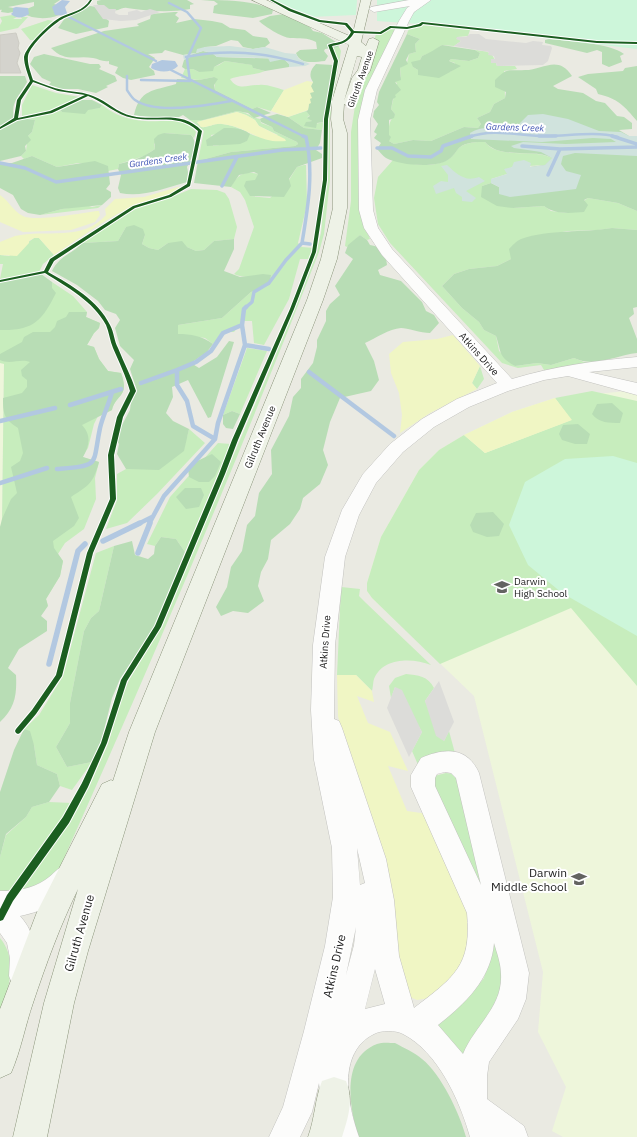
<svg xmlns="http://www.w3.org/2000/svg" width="637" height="1137" viewBox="0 0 637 1137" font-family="'IBM Plex Sans',sans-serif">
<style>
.education{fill:#eef6db}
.grass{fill:#c7edbd;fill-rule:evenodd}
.forest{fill:#b8ddb5}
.wetland{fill:#d0e3dd}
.sand{fill:#f0f6c4}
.park{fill:#cdf6da}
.parking{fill:#dcdcd9}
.water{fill:#b2c8e1}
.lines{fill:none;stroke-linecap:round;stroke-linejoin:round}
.stream-far3{stroke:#b2c8e1;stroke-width:2.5}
.stream-far2{stroke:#b2c8e1;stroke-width:3.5}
.stream-far1{stroke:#b2c8e1;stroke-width:4.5}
.stream{stroke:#b2c8e1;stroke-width:5.5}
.building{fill:#d4d3cd;stroke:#cdccc4}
.street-casing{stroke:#c2c2bf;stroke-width:1}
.secondary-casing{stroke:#8a947a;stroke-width:1}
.street{fill:#fcfcfb;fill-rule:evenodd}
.secondary{fill:#eef2e7;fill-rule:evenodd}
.cycleway-casing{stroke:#fff;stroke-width:2}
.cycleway{fill:#1b5e20;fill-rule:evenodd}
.labels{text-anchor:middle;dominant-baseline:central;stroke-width:4;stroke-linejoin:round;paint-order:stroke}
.far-street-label{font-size:9px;fill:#1b1b1b;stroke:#fff}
.far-water-label{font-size:9px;font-style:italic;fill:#3f53b3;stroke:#fff}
.street-label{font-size:10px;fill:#1b1b1b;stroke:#fff}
.poi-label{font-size:10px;fill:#1b1b1b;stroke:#fff;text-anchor:start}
.near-poi-label{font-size:12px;fill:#1b1b1b;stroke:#fff;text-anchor:end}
.near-street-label{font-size:12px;fill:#1b1b1b;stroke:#fff}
</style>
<rect width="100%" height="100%" fill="#eaeae2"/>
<path class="education" d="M0 363H4L2 524 0 527Z
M637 390V1137H563L552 1131 566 1087 538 1032 543 972 474 696 372 598 367 591V583L381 537 419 470 439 450 464 435 512 412 555 398Z"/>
<path class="grass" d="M12 15 17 17 13 19H22L21 17H28L18 28 0 32V25L2 21 0 17Z
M48 20 54 21 34 40H30L21 29Z
M422 25 470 30 468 36 457 37 461 41 454 46 442 45 432 52 422 56 420 60 413 67 418 70 450 72 454 69 455 63 449 61 451 59 469 61 478 58 480 53 475 50C490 52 492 51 497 66H515L517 69 504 71 505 98 494 104 490 112 477 118 481 124 478 128 464 127 431 141 413 140 394 144 389 141C388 131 388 122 395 114L391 109 397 83 394 82 401 77 400 68 407 63 409 54 416 52 415 44 420 39 407 34C409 25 416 28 422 25Z
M390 28H396L361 106 359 131 364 225 370 239 367 240 360 235 347 247 345 246 351 201V132L355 106 376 34 383 33Z
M338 45 341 51 330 119V180L324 234 319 252C238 460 151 664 60 867L52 881 17 895 70 822 89 787 108 744 122 697 129 680 160 629 267 376 316 252 321 233 326 180 328 119 338 61 333 47Z
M225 61 253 65V68L265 71C253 76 243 74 230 79 238 91 247 85 259 85 267 84 276 88 284 90L271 111 257 107 252 109 215 90 214 77 199 80 181 78 185 69H193L199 72 219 65Z
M32 85 56 93 80 97 48 111 22 116V105Z
M102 105C114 115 129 120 145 121 162 123 185 115 196 132L194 138 191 135 164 133 154 144 155 149 144 156 119 164 118 169 108 171V166L78 163 57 167 32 156 24 159 21 156 26 151 28 136 32 132 35 120 28 119 60 110 62 112 100 108Z
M237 111C246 112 252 117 260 119L261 123 272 127 274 131 297 142 298 144 295 146 231 152 198 161 204 131 190 120H203ZM237 112 246 115 255 120 259 126 278 135C271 135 259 138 253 135 243 130 233 125 222 124 214 123 208 128 201 127L197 122ZM239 130 247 131V141L213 146 211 135 217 134 220 131Z
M306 111 310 116 307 117 312 121 307 122 305 126 324 122 322 130 304 128 288 117Z
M485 142C499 160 533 148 552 158L545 165 512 167 507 174 491 179V183L482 186 513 208 544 206 551 211 567 213 588 198 618 203 637 211V230L612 228 598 230 568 231 533 237 511 259 497 266 469 269 454 274 442 286 462 308 479 322 484 330 496 336 499 351 515 366 537 363 551 365 574 358 584 362 612 360 544 370 541 365 518 368 502 363 390 243 378 224 374 198 378 177 393 160C409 163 429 169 445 161 452 158 454 154 458 149 464 142 477 142 485 142Z
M304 165H306L307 204 298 243 302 247 314 248 310 259H300L289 299 264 345 254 343 252 321H243L234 332H226L213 344 205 338 177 334 178 325 222 318 251 292 270 285 271 275C259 274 245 280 234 274L239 269 254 227 245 200 240 192 231 187C237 175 244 170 258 174L250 196 270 198 289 180 297 167Z
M191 189 217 190 225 193 229 199 237 227 234 239 214 241 204 250 196 251 187 247 168 243 158 250 149 248 142 244 145 235 126 227 118 241 82 243 137 208 172 197Z
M86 205 92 207 102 205 98 208 40 215 62 209Z
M34 238H39L54 255 43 264 39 272 0 279 3 264H0V255L9 256Z
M52 282 73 296 87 312 86 317 100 323 99 328 94 333 87 345 94 347 99 359 108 371 121 373C130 397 116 394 112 410L98 416 94 424 88 448 82 457 99 462 95 478 96 499 84 529 65 543 58 554 63 561 60 576 46 599 48 606 0 527 2 524 4 364 0 363V330H9L52 288Z
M247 348 267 351 240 414 232 411 223 415Z
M480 366 484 379 477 389 472 383Z
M592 391 637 401V686L571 608 440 664 372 598 367 591V583L381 537 419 470 439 450 464 435 485 453 571 420 555 398Z
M189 429 205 443 157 494 127 523 106 529 117 500V474L126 469H159L187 437Z
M218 443 231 444 185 552 176 539 161 537 155 546 147 544 170 497Z
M114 546 99 611 91 618 84 631 70 703V723L56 747 67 767 92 762 72 790 60 786 57 774 37 765 34 745 24 729 39 715 63 676 96 553Z
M341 587 360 589 359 596 366 603 431 665C413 658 383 657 374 679 373 682 373 687 372 691L356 675H337Z
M406 674C418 675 428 676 434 688L425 701 444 741 449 731 456 757 419 767 412 751 422 732 395 687 391 698 389 686 395 678Z
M446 773 454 774 461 779 509 984 464 1059 433 1021 467 999 484 978 490 948 432 790 434 776Z
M49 802 72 803 61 822 11 891 0 893V857L6 835 26 817 32 807Z
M0 938C19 961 8 990 0 1015Z"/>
<path class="forest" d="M0 0H60L54 4 61 6 59 15C47 20 33 19 22 13L24 10 34 6V2L8 7 13 8V12L8 13 1 12 2 9 8 7 0 10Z
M101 0H187L194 4 190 5V9C169 13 147 11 127 8 124 7 121 9 118 10 111 11 103 8 97 4V1Z
M201 0C225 0 253 0 273 10L272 14 253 18 219 14 213 13 214 6 218 4 214 1Z
M90 6 97 7 99 13 109 21 108 27 76 34 58 28 65 18Z
M174 12H178L175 15 179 18 176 23 194 19 212 21 222 23 230 28 245 30 253 36 267 38 270 43 265 47 253 49 243 47 238 41 231 40 216 46 205 47 196 53 183 55 165 50 162 53 148 54 155 58 149 67 154 71 155 75 131 80 123 78 115 73 118 67 109 64V61C102 62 99 59 93 58 76 55 66 63 51 48L104 31 139 26 137 24 150 19 151 14Z
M284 14 310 27 313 31 322 33 339 44 338 47 325 49 324 51 328 56 325 61C314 62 300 65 296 53L300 50 317 49 316 42C307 37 300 39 290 38 283 38 264 26 259 21L270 16Z
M407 34 420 39 415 44 416 52 409 54 406 60 408 64 400 68 401 80 395 82 401 90 395 95 396 97 393 99 391 109 395 114 394 118 389 120V135L391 137 389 141 394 144 413 140 431 141 464 127 478 128 481 124 477 118 490 112 494 104 505 98 506 92 495 87V80C508 67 508 71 525 70 543 70 558 54 572 76L553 86 558 89 583 93 596 101 605 103 617 116 624 117 632 123V129L619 130 629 136H637V211L618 203 588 198 584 200 588 205 584 212C570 213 556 215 544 206L513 208 497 206 481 197 482 186 491 183 499 187 530 167 545 165 552 158C533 148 500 160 485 142 477 142 465 142 459 148 454 154 453 157 446 161 433 168 398 165 386 158 383 156 380 152 377 149L381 143 374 138 377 134 374 132 378 124 373 117 374 111 379 105 377 102 379 92Z
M549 39C568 41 610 43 624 54L620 56 622 62 609 67 602 64V52L597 50 587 53 545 43V40Z
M442 45 475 50 480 53 478 58 469 61 451 59 449 61 461 66 439 78 418 75V70L413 67 411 62 420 60 422 56C430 53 435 49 442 45Z
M203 51 212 53 217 57 284 59 289 64V67L265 71 253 68 252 65 225 61 214 67 213 71 199 72 193 69H185L182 67 184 60 190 57V55Z
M44 54 90 64H99L101 67 99 69 115 76 117 81 106 86 108 87 96 93 78 89H60L49 85 51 82 42 78 30 64 34 57Z
M316 64 333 65 324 122 317 123 316 128 304 126 306 122 312 121 307 118 310 116 306 111 308 110 311 86 313 82C308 75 311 69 316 64Z
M637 66V121C624 106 619 99 598 94L596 89 578 77 588 74 623 71 625 68Z
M0 76H25L27 82C21 94 10 102 14 117L35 120 32 132 28 136 31 140 25 146 26 151 21 156 0 161Z
M214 77 218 79 214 85 215 90 252 109 257 107 271 113 254 118 248 113 237 111 203 120H190L183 115 179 117H146L134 115C140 89 153 91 176 84L177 79 199 80Z
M81 100H92L102 105 100 108 88 110 85 114 62 112 60 110Z
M277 114 288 117 304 128 322 130 320 143 316 150 322 154V158L297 167 289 179 291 186 284 197 250 196 244 186 246 181 255 180 258 174 254 172 239 175 231 187 194 183 198 161 231 152 295 146 298 144 297 142 274 131 272 127 261 122 260 119 262 118Z
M224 128C233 128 243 128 250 134L247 141 240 144 207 146 206 140Z
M164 133 191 135C199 143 192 158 187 167L188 172 187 182C165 188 142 198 120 193L118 188 121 175 118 169 119 164C132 161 144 157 155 149L154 139 158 135Z
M32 156 57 167 95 161 108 166 110 184 106 189 111 192V197L102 205 62 209 40 215 28 213 21 209 13 195 0 188V163H12Z
M134 225 143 229 145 235 142 244 149 248 158 250 168 243 182 241 187 247 196 251 204 250 214 241 234 239V249L224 271 240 277 263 274 271 275 270 285 251 292 222 318 178 325V334C191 334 202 336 213 344L207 352 191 363 199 368 217 357 229 341 234 342 211 417 208 418 188 380 172 387 173 397 166 413 173 421 189 429 184 451 159 470 126 469 117 454 119 444 115 438 130 410 131 401 137 391 130 369 134 360 120 346 115 328 120 320 116 314 105 310 98 301 77 285 52 271C60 255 71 255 82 243L118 241 126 227Z
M612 228 637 230V307L633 308 634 314 629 318 637 339V353C616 355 596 368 574 358L551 365 537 363 515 366C498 356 502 354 496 336L484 330 479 322 462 308 442 286 454 274 469 269 497 266 511 259 509 249C512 246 516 241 521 239 550 229 582 233 612 228Z
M360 235 367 240 370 245 379 247 386 258 387 265 378 270 380 275 401 281 422 302 426 311 434 315 439 323 430 333C421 333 407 328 401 328 389 329 376 338 365 343L374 361 379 380 371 391 340 398 330 422 323 450 328 465 320 484 303 498 300 509 290 524 271 540 268 559 261 572 258 586 264 601 248 613 233 611 221 616 216 607 227 587 231 567 242 551 247 525 255 516 259 493 272 474 271 450 289 416 293 397 301 388V379L313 363 317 347V340L326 321V311L330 304 340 295 335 286 353 259 345 253 348 245Z
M41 274 52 282V288L56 293C42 321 33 331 0 330V282Z
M69 312H87L86 317 100 323 99 328 94 333 87 345 94 347 99 359 108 371 121 373C130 397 116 394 112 410L82 425C92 436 89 446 83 457L99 462C93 484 89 485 71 497L79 518 74 526 53 541 54 548 63 561 60 576 46 599 48 606 41 616 47 621V631L19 649 8 668 16 675C17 695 15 708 0 722V527L2 519 11 499 17 493 11 467 20 461 23 453 18 428C4 419 3 414 3 398L22 393 27 387V380L22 376 21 370 30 362C20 358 11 365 0 360V354L22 342 24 337 33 332H50L55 327 57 321 66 317Z
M612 403 623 413 620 423C609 423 599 423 592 414L597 404Z
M232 411 240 414 233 429 226 428 223 424V415Z
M578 424 590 434 587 444H575L562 440 559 434 563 425Z
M212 454 221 462 215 476 209 482H199L189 477 188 469 193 463Z
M185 488H201L204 495 199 507 186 509 176 497Z
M493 512 504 524 499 536 487 537 473 532 470 525 476 513Z
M161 537 176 539 185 552 155 626 120 679 112 698 101 742 92 762 67 767 56 747 70 723V703L84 631 91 618 99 611 114 546 132 541 135 555 148 559 154 554 155 546Z
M24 729 30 731 34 745 37 765 57 774 60 786 49 802 32 807 26 817 6 834 0 857V792L14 750Z
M395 1043C404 1048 414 1052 422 1059 441 1074 460 1114 466 1137H358C350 1108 340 1058 377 1044 382 1042 390 1043 395 1043Z"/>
<path class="wetland" d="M230 46 253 49 265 47 285 53 296 54 299 59 310 64 305 66 289 67V64L284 59 270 62 268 58 217 57 212 53 203 51 190 55V57L184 60 183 55 196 53 197 49 205 47Z
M543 114 568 119 599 131 621 132 629 136H637V156L575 153 563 156 561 164 566 171 581 175 576 189 510 197 499 194V187L491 183V179L507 174 504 169 512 167 514 162 524 160 531 163 530 167 545 165 552 158 541 152 514 148 511 146 523 142 566 144 616 142 611 139 593 138 542 142 471 139 470 133C485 124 497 130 513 130L528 115Z
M447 165C458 175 465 182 479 177L485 181 466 191 476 198 472 202 462 201V197L456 193 454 188 436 194 433 186 441 181 448 182V175L441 166Z"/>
<path class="sand" d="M307 81 313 82 311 86 314 92 310 93 312 98 310 99 311 103 309 104 308 110 288 117 271 111 284 90Z
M237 112 246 115 255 120 259 126 285 139 286 141C258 144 247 126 222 124 214 123 208 128 201 127L197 122Z
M178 187 182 188C168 199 148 199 133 206 105 219 80 238 54 255L39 238H34L29 241V243L17 256 0 255V242C5 240 10 238 15 236 45 229 83 242 106 215L105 209 115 199 144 197Z
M0 195C9 201 13 211 23 216 34 222 82 213 97 211H99L100 215 95 222 71 230 23 232 0 222Z
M453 335 480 366 472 383 477 389 430 413 400 433 402 415 399 393 391 373 389 354 403 342 437 339Z
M555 398 572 420 485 453 464 435 512 412Z
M337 675H356L372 691 374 702 357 696 368 723 390 732 408 771 388 766 407 811 428 814 473 915 466 970 429 998 417 1000 405 995 338 716Z"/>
<path class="park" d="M274 0H357L356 15 310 17 291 9Z
M377 0H637V49L432 25 377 21Z
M613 456 637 463V636L562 593 528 565 509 525 525 482 565 459Z"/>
<path class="parking" d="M93 5H104L109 9H116L115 13 119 15H128V12L137 10 141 12 150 9 160 12 136 20 121 21 103 19Z
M470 34H479L486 39 526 43 533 41 543 42 542 45 551 46 552 48 548 61 543 65 497 66 496 63H491V59H495L494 56 488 55 489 52 454 46 461 41 456 39 457 37H466Z
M439 681 454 722 444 741 436 736 425 701Z
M395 687 402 690 422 732 409 757 387 708Z"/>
<path class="water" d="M62 0 70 1 65 7 68 16 55 15 52 7Z
M16 7 28 8 29 14C23 18 16 19 11 14L13 12V8Z
M162 60 175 61 178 66C171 73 159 73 151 68L152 64Z"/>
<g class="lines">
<path class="stream-far3" d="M61 13 156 61
M186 57C227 49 263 52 303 64
M171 70 305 137
M127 76V90C129 93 132 98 135 100 157 115 206 105 231 101
M141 80 190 81 187 59 201 28 187 12 169 3
M469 137C493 128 521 136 546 136 570 136 594 131 618 137"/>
<path class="stream-far2" d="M303 136 306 137C314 173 308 207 302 243L310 244
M539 136H556
M612 136 637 144
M522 146 560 149 637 147
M377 148H392L408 156 431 157 441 151 443 146 472 136
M0 163 25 168 56 182 282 150 321 148
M548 175 560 149
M222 186 237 157
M245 308 252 302 254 292 269 283 286 260 302 243"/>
<path class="stream-far1" d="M245 345 269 349
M309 372 394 436
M141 383 177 370
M70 405 121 389
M0 421 55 408
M215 439 193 426 187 401 177 385V370L196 362 211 351 223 333 242 325
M57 469C101 465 92 467 100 428 103 415 109 404 112 392
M0 483 47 468
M138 524 152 517
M149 524 164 496 215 439 218 423 245 345 242 325 244 309 246 307"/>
<path class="stream" d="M103 541 140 523
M138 553 150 523
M49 664 78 551 85 544"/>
</g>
<path class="building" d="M16 33 19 43 18 48 20 53 17 63 21 73H0V35Z"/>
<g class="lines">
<defs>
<path id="street" d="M409 0H431L414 12 409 21 377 90 370 120 373 210 378 228 392 249 512 379C555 366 593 361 637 357V367L589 372 637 383V395L568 376 544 380 508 391 469 407 434 427 403 452 376 483 359 515 345 557 335 645 334 719 339 721 342 728 386 859 394 900 399 956 414 1008C454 977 472 966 467 913L411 787V775L421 758C444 748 467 746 479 773L529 973 526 999 518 1019 489 1062 487 1076V1099L524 1126 528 1137H470C460 1101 438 1052 403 1034 396 1030 381 1030 374 1034 336 1053 348 1106 359 1137H329L322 1114 319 1083 312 1112 300 1137H269L283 1107 304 1031 325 946 333 897 332 848 314 760 311 710 313 645 325 557 342 510 363 474 390 444 422 419 457 399 497 383 382 255 364 228 359 210 358 120 365 90 399 21 407 8 410 6 374 12 369 9 371 7ZM445 772 451 773 456 778 481 885 435 786V778L437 774ZM357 848 365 883 360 885ZM356 927 354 945 346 975ZM494 943C497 953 501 964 501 974 503 1007 475 1025 463 1054L438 1025C465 1004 491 979 494 943ZM375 969 385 1004 365 1009Z
M68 863 77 867 81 876C71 900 44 911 20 916 36 933 42 964 33 986L23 990 13 986 9 976 10 958 7 943 0 933V891C16 891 32 889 45 880 54 874 58 867 68 863Z"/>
<path id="secondary" d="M252 0H266L352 37 361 0H371L361 42 366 46 369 39 373 38 379 41 370 71 364 79 356 103 350 107 344 104 343 119 347 133V208L337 259 323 300 155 732 88 951 74 1003 47 1137H13L44 1003 78 889C60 926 46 964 33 1003 25 1026 21 1050 11 1073L0 1078V1009L2 1004 37 912 102 784 111 780 113 781 129 732 307 300 321 259 333 208V133L331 119 332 101 349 45ZM357 56 362 57 358 70 352 78 344 101Z
M334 1077 346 1081C354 1101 348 1118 342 1137H308C315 1118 315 1099 322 1081Z"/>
</defs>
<use href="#street" class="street-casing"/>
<use href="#secondary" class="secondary-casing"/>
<use href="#street" class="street"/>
<use href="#secondary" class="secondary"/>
<defs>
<path id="cycleway" d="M90 0H92C86 11 75 13 64 18 54 23 30 45 28 56 27 64 31 73 33 80 43 84 53 88 63 90 73 92 84 92 93 96 107 101 117 113 132 116 157 122 181 109 202 131L190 186 171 197 135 208 54 261 48 272C71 285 98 300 110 325 114 332 114 341 118 348 124 363 131 376 136 391L123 417 114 455 116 499 93 553 62 676 36 714 20 733 18 734 16 733 15 731 16 729 32 710 56 675 87 553 110 499 108 455 117 417 130 391C126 376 119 362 113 348 110 341 109 332 106 325 93 301 67 287 45 273L0 282V280L44 271 50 259 133 206 169 195 187 184 198 131C178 113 157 123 133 118 116 115 104 102 88 96L52 113 17 120 0 129V127L14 118 17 100 30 81C28 74 24 65 24 57 26 46 51 22 61 17 72 12 83 11 90 0ZM33 82 58 91 85 95 50 111 18 118 21 100Z
M270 0H273L291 9 320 20 347 23 354 31 380 32 390 26 407 27 419 24 422 22 597 41 637 42V44L597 43 423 24 421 26 407 29 391 28 381 34 354 33C349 42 342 44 332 46L338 61 328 119 327 180 316 252 294 309 238 440 225 474 161 627 127 681 107 743 88 787 69 823 13 901 3 920 0 921V909L7 895 63 817 82 783 101 743 121 680 155 626 219 474 232 440 290 309 312 252 323 180 324 119 334 61 328 45C339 41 345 44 351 32L345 25 319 22 289 11Z"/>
</defs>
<use href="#cycleway" class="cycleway-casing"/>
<use href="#cycleway" class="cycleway"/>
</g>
<defs>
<symbol id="university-bare" viewBox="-9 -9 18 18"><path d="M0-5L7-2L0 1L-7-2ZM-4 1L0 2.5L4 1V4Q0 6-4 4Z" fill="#636361" stroke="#fff" stroke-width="2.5" paint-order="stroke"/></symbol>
<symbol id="school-bare" viewBox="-9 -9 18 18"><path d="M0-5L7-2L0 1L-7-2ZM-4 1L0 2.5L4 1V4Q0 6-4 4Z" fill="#636361" stroke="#fff" stroke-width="2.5" paint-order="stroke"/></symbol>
</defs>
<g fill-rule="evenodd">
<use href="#university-bare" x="491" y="576" width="22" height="22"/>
<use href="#school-bare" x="568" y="868" width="22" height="22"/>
</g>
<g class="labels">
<g class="far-street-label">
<text transform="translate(360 79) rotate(-70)">Gilruth Avenue</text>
</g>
<g class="far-water-label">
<text transform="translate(515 127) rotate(2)">Gardens Creek</text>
<text transform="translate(158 160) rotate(-8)">Gardens Creek</text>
</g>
<g class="street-label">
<text transform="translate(479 354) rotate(48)">Atkins Drive</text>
<text transform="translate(260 437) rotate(-68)">Gilruth Avenue</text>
<text transform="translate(325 642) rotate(-86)">Atkins Drive</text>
</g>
<g class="poi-label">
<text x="514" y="581">Darwin<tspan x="514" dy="12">High School</tspan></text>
</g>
<g class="near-poi-label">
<text x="567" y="872">Darwin<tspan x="567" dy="14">Middle School</tspan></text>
</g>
<g class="near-street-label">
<text transform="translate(79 933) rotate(-74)">Gilruth Avenue</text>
<text transform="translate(334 966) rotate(-77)">Atkins Drive</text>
</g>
</g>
</svg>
